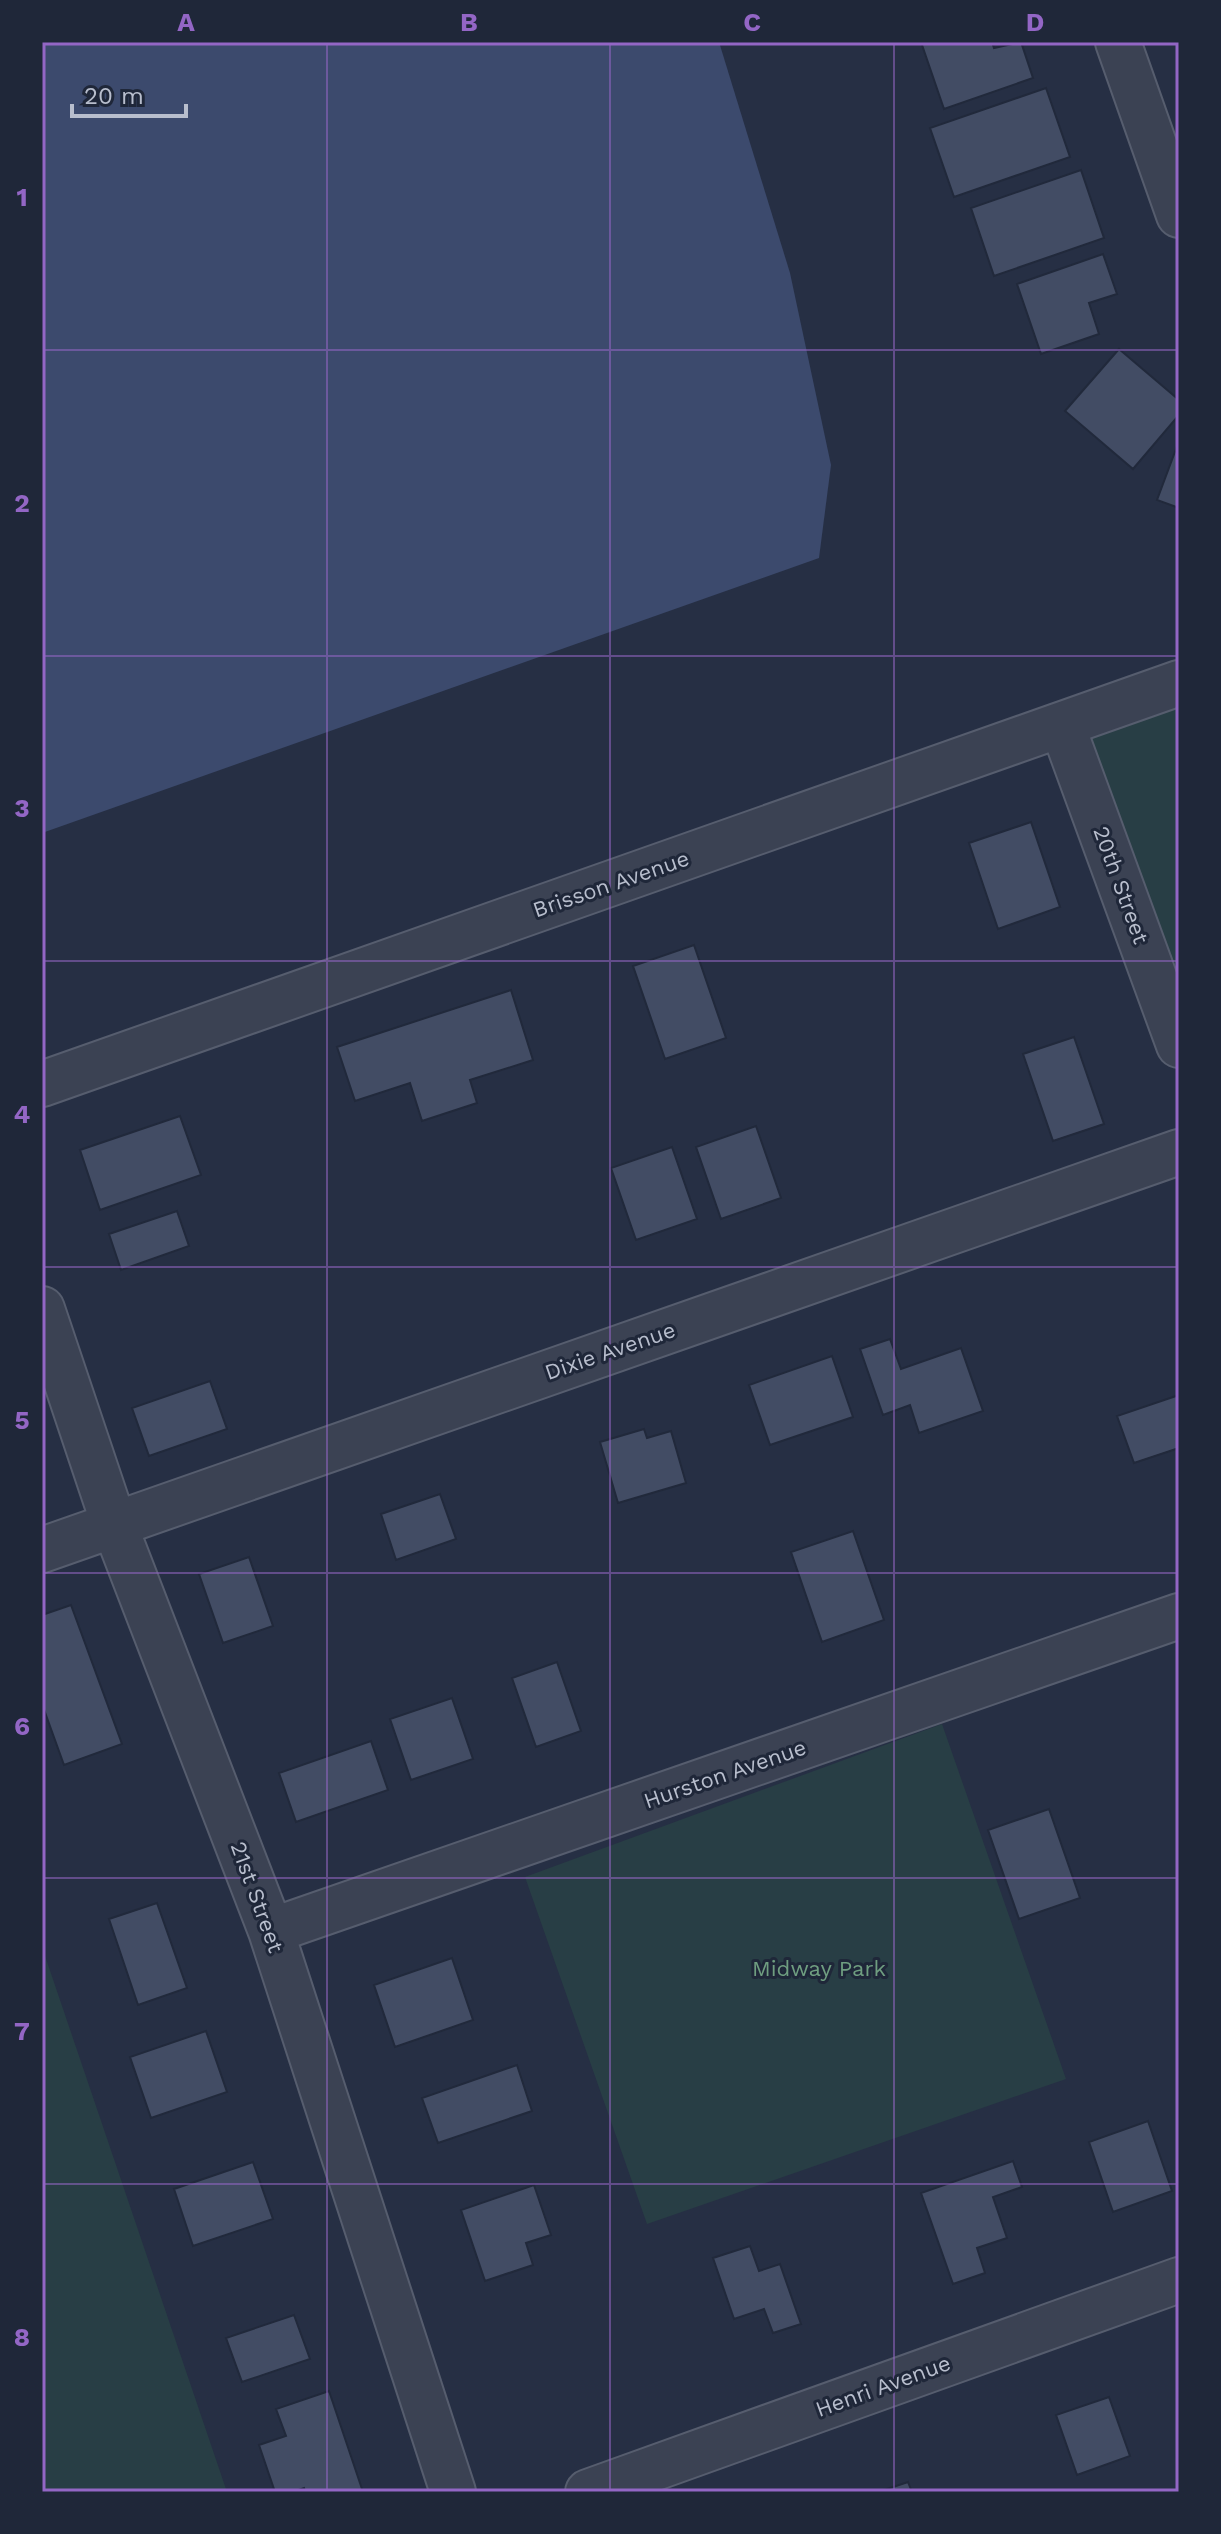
<svg xmlns="http://www.w3.org/2000/svg" width="1221" height="2534" viewBox="0 0 1221 2534" font-family="'Work Sans',sans-serif">
<style>
.green{fill:#283e45}
.water{fill:#3c4a6d}
.building{fill:#424c64;stroke:#21293b;stroke-width:2}
.lines{fill:none;stroke-linecap:round;stroke-linejoin:round}
.minor-casing{stroke:#565d6e;stroke-width:48}
.minor{stroke:#3b4253;stroke-width:44}
.grid{fill:none;stroke:#9366c5;stroke-width:2;stroke-opacity:0.55}
.labels{text-anchor:middle;dominant-baseline:central;stroke-width:6;stroke-linejoin:round;paint-order:stroke}
.street-label{font-size:22px;fill:#b8becd;stroke:#1f2739}
.park-label{font-size:22px;fill:#6f9e80;stroke:#1f2739}
.neatline{fill:none;stroke:#9366c5;stroke-width:3}
.grid-label{font-size:26px;text-anchor:middle;font-weight:bold;fill:#9366c5}
</style>
<rect width="100%" height="100%" fill="#262f44"/>
<path class="green" d="M1179 704V980L1090 736Z
M942 1724 1066 2079 647 2224 525 1877Z
M42 1947 227 2492H42Z"/>
<path class="water" d="M42 42H719L790 273 831 465 819 558 42 833Z"/>
<path class="building" d="M921 42H992L994 48 1021 42 1033 78 944 109Z
M1046 88 1070 157 954 197 930 128Z
M1081 170 1104 238 994 276 971 208Z
M1103 254 1117 294 1089 303 1099 334 1041 354 1017 284Z
M1119 349 1179 400V415L1133 469 1065 411Z
M1179 441V508L1157 500Z
M1031 822 1060 907 998 929 969 843Z
M694 945 726 1038 665 1059 633 966Z
M511 990 533 1060 470 1080 477 1103 422 1121 410 1083 355 1101 337 1047Z
M1074 1037 1104 1124 1053 1141 1023 1054Z
M180 1116 201 1175 100 1210 80 1150Z
M756 1126 781 1198 721 1219 696 1147Z
M672 1147 697 1219 636 1240 611 1168Z
M177 1211 189 1246 121 1270 109 1234Z
M890 1339 901 1369 961 1348 983 1411 919 1433 910 1405 883 1415 860 1349Z
M832 1356 853 1417 770 1445 749 1385Z
M210 1381 227 1429 149 1456 132 1408Z
M1179 1395V1448L1134 1463 1117 1416Z
M644 1429 647 1438 671 1431 686 1483 618 1503 600 1442Z
M440 1494 456 1539 396 1560 381 1514Z
M853 1531 884 1620 822 1642 791 1552Z
M249 1557 273 1626 223 1643 199 1574Z
M71 1605 122 1744 64 1765 42 1704V1615Z
M557 1662 581 1731 536 1747 512 1678Z
M452 1698 473 1759 411 1780 390 1719Z
M371 1741 388 1790 296 1822 279 1773Z
M1049 1809 1080 1898 1019 1919 988 1830Z
M157 1903 187 1988 138 2005 109 1919Z
M452 1958 473 2020 395 2047 374 1985Z
M206 2031 227 2092 151 2118 130 2057Z
M517 2065 532 2111 438 2143 422 2098Z
M1148 2121 1172 2191 1113 2212 1089 2142Z
M1013 2161 1022 2187 993 2197 1007 2238 977 2248 985 2273 953 2284 921 2193Z
M253 2162 273 2219 193 2246 174 2189Z
M534 2185 551 2235 526 2243 533 2265 485 2281 461 2210Z
M750 2246 759 2271 780 2264 801 2324 773 2333 764 2309 734 2319 713 2258Z
M294 2315 310 2359 242 2382 226 2338Z
M329 2391 363 2492H305L304 2488 293 2492H275L259 2445 286 2436 276 2409Z
M1109 2397 1130 2456 1077 2475 1056 2415Z
M908 2482 912 2492H878Z"/>
<g class="lines">
<defs>
<path id="minor" d="M1118 42 1179 215
M1062 725 1179 1045
M42 1084 1179 683
M42 1309 114 1524 271 1931 453 2492
M42 1550 1179 1152
M271 1931 1179 1616
M588 2492 1179 2280"/>
</defs>
<use href="#minor" class="minor-casing"/>
<use href="#minor" class="minor"/>
</g>
<path class="grid" d="M327 42V2492M610 42V2492M894 42V2492M42 350H1179M42 656H1179M42 961H1179M42 1267H1179M42 1573H1179M42 1878H1179M42 2184H1179"/>
<g class="labels">
<g class="street-label">
<text transform="translate(611 884) rotate(-19)">Brisson Avenue</text>
<text transform="translate(1121 885) rotate(70)">20th Street</text>
<text transform="translate(610 1351) rotate(-19)">Dixie Avenue</text>
<text transform="translate(725 1774) rotate(-19)">Hurston Avenue</text>
<text transform="translate(257 1897) rotate(70)">21st Street</text>
<text transform="translate(883 2386) rotate(-20)">Henri Avenue</text>
</g>
<g class="park-label">
<text x="819" y="1968">Midway Park</text>
</g>
</g>
<rect width="1221" height="2534" fill="none" stroke="#1f2739" stroke-width="88"/>
<path d="M72 104v12h114v-12" fill="none" stroke="#b8becd" stroke-width="4"/>
<text x="84" y="104" font-size="24" fill="#b8becd" stroke="#1f2739" stroke-width="6" paint-order="stroke">20 m</text>
<rect x="44" y="44" width="1133" height="2446" class="neatline"/>
<g class="grid-label">
<text x="186" y="31">A</text>
<text x="469" y="31">B</text>
<text x="752" y="31">C</text>
<text x="1035" y="31">D</text>
<text x="22" y="206">1</text>
<text x="22" y="512">2</text>
<text x="22" y="817">3</text>
<text x="22" y="1123">4</text>
<text x="22" y="1429">5</text>
<text x="22" y="1735">6</text>
<text x="22" y="2040">7</text>
<text x="22" y="2346">8</text>
</g>
</svg>
